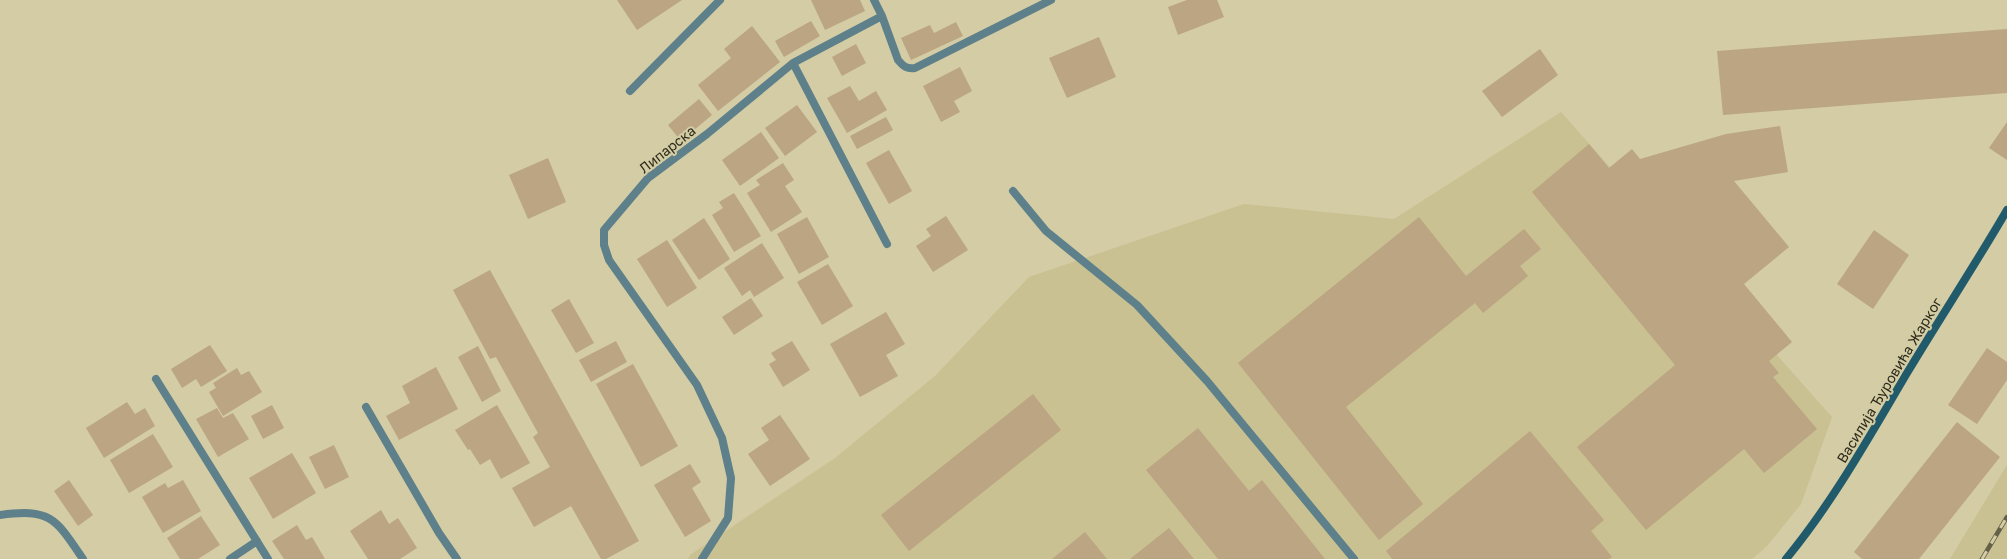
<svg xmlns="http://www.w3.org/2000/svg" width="2007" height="559" viewBox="0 0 2007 559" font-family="'Golos Text',sans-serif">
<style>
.built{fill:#c9c191}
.building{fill:#bba583}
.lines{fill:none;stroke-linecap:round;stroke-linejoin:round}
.service{stroke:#5d808a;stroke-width:8}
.minor{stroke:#5d808a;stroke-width:8}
.secondary{stroke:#215b6b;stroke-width:8}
.rail-casing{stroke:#646049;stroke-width:4.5}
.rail{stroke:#d3cca4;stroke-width:3;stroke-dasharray:9;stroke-linecap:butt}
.labels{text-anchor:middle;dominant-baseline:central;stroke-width:4;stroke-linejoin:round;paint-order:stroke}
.street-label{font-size:14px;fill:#2c291a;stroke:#d3cca4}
</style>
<rect width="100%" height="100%" fill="#d3cca4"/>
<path class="built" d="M1561 112 1832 417 1801 504 1768 545 1752 559H688L690 555 835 458 935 376 1029 277 1244 204 1394 219Z
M2007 465V559H1950Z"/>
<path class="building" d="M617 0H682L637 30Z
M811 0H860L865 11 825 30Z
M1187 0H1217L1224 17 1178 35 1168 7Z
M811 21 820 36 784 57 775 41Z
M956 22 963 36 911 60 901 38 930 25 934 33Z
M752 26 780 62 718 111 698 85 731 58 724 49Z
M2007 29V93L1723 115 1717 51Z
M1099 37 1116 77 1067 98 1049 58Z
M856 44 866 63 842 76 832 57Z
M1540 49 1558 75 1502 117 1482 91Z
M960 67 972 91 954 101 960 112 941 122 923 86Z
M850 86 859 101 876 91 887 110 847 133 827 98Z
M699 99 712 115 681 141 668 125Z
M797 105 817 132 785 156 765 128Z
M886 117 893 130 857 149 850 136Z
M2007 122V160L1989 148Z
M1780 126 1788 172 1734 181 1789 247 1744 284 1792 342 1769 361 1779 373 1773 377 1817 429 1764 473 1744 449 1646 530 1577 447 1675 365 1532 192 1589 144 1609 168 1632 149 1640 159 1726 134Z
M761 132 779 158 740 186 722 160Z
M889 150 912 191 889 204 866 163Z
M548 158 566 202 528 219 509 175Z
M783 163 794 180 785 186 802 212 771 232 747 193 760 185 756 180Z
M734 193 761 236 734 252 712 215 723 208 719 202Z
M946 216 968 250 933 272 916 246 931 236 926 229Z
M807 217 829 257 799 274 777 234Z
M1419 217 1466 276 1524 229 1541 249 1520 266 1528 276 1483 313 1475 303 1346 407 1423 504 1379 540 1238 363Z
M704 218 730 259 699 280 672 240Z
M1874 230 1909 255 1873 309 1837 284Z
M667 240 697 288 667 307 637 259Z
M762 243 784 278 754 297 750 290 742 296 724 268Z
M828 264 853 306 822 325 797 282Z
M490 270 639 541 606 559H601L571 506 534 527 512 488 550 467 533 437 538 433 496 357 490 359 453 290Z
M751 298 763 316 734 335 722 317Z
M569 299 594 343 576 353 551 310Z
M886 312 905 344 886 355 898 376 860 397 830 344Z
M616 341 627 362 591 382 579 360Z
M792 341 810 370 783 387 769 364 776 360 771 353Z
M210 345 227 371 201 387 196 379 182 388 171 369Z
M478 346 501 391 482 402 458 357Z
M1987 348 2007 362V380L1977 424 1948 405Z
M633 364 678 446 641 467 596 384Z
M436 367 458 409 399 440 386 416 410 403 402 386Z
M237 368 241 375 249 371 262 392 223 416 209 392 216 388 213 383Z
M1033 394 1061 430 909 551 881 515Z
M127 402 135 414 145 408 155 426 104 458 86 428Z
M272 405 284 428 263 439 251 416Z
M497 405 530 463 501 479 490 459 480 465 470 449 468 450 455 430Z
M217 408 223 418 233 413 249 439 218 457 196 419Z
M780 415 810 459 770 486 748 454 769 440 761 428Z
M1957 422 2000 457 1919 559H1862L1854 552Z
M1198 428 1249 491 1262 480 1325 559H1218L1146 470Z
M1530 431 1604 520 1591 531 1612 557 1609 559H1392L1386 551Z
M153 434 173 467 129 493 110 460Z
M334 445 349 477 325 489 309 457Z
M292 453 316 493 273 519 249 478Z
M690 464 701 482 692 488 711 521 685 537 654 485Z
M69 480 93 515 78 526 54 491Z
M183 480 201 511 163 533 142 497 165 483 168 488Z
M381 510 389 524 398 518 417 548 400 559H368L350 531Z
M201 516 220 545 198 559H180L167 538Z
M297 525 306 540 312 537 325 559H284L272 541Z
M1169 528 1194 559H1130Z
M1085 532 1107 559H1052Z"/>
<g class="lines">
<path class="service" d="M1013 191 1046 231 1137 305 1207 381 1354 559"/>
<path class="minor" d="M874 0 882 16
M793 63 887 244
M630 91 720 0
M156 379 268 559
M366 407 439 533 457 559
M0 515C51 508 56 519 83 559
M230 559 257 541
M702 559 728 518 731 478 722 438 697 385 609 260 604 245V230L648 178 707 134 793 63 882 16 898 60C904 67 907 69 915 68L1051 0"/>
<path class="secondary" d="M1786 559C1833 502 1869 437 1907 373 1940 318 1975 265 2007 210"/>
<defs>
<path id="rail" d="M1982 559 2007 517"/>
</defs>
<use href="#rail" class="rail-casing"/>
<use href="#rail" class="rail"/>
</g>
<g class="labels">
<g class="street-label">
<text transform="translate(667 149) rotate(-38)">Липарска</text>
<text transform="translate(1889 380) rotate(-59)">Василија Ђуровића Жарког</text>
</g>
</g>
</svg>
